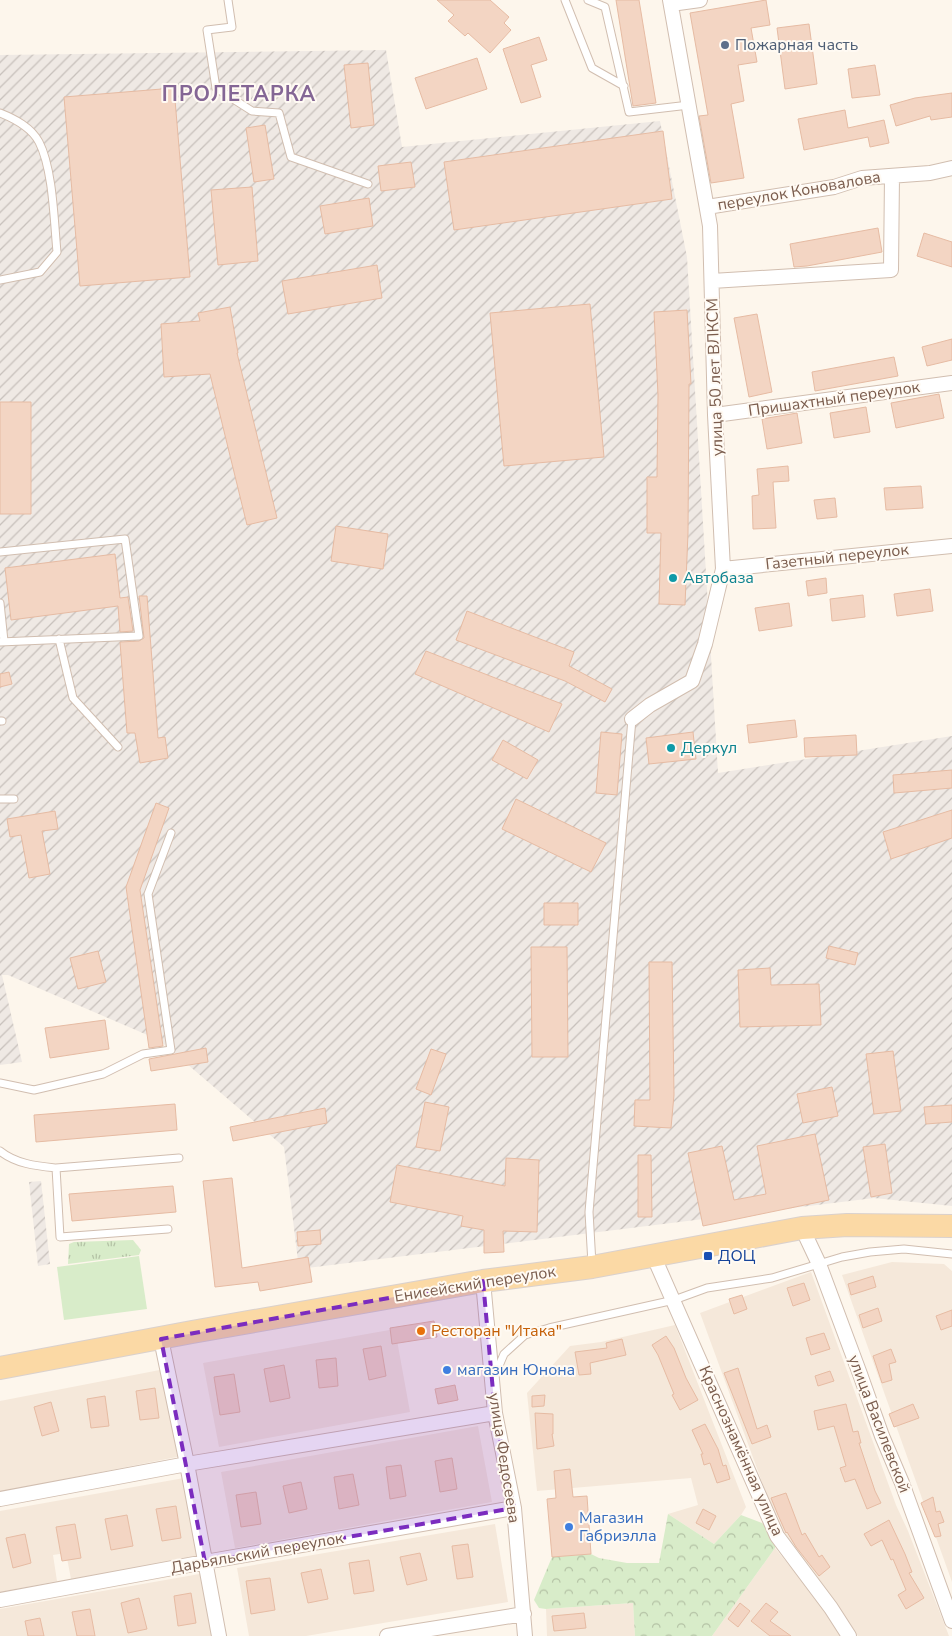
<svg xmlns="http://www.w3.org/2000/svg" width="952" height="1636" viewBox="0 0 952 1636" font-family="'Nunito Sans',sans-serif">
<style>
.residential{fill:#f5e8da}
.industrial{fill:url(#industrial-furrows)}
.grass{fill:url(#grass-tufts)}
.forest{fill:url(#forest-crowns)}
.garden{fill:#d8ecc9}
.building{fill:#f3d5c3;stroke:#e6bba3}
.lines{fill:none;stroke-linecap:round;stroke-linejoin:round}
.service-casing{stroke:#d1beb0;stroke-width:9}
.minor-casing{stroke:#d1beb0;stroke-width:16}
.primary-casing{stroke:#dad1cd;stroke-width:24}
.service{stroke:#fff;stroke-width:7}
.minor{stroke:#fff;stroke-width:14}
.primary{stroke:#fbd9a5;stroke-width:22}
.marked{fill:#7b2cbf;fill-opacity:0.2;stroke:#7b2cbf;stroke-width:4;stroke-dasharray:10 6;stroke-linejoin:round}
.service-dot{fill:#5c6f8a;stroke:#fffaf3;stroke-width:2}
.culture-dot{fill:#0f9aa8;stroke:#fffaf3;stroke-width:2}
.transit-dot{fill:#1a4fb4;stroke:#fffaf3;stroke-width:2}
.food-dot{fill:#e8710a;stroke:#fffaf3;stroke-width:2}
.shop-dot{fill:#3f7fe0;stroke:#fffaf3;stroke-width:2}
.labels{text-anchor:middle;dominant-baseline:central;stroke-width:4;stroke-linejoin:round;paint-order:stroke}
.service-label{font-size:16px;fill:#4e5e75;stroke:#fffaf3;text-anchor:start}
.street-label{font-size:16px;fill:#7a5c4d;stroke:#fffaf3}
.culture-label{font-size:16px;fill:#0d838f;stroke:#fffaf3;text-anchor:start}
.transit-label{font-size:16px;fill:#164399;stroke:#fffaf3;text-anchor:start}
.food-label{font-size:16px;fill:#c56008;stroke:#fffaf3;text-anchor:start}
.shop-label{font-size:16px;fill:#366cbe;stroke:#fffaf3;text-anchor:start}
.district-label{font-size:21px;font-weight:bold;letter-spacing:1px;fill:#846695;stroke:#fffaf3}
</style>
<defs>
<pattern id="industrial-furrows" width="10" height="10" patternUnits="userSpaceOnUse" patternTransform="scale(1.25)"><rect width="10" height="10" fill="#efe9e4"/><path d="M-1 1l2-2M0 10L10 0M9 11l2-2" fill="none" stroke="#c7c0bb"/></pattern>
<pattern id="grass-tufts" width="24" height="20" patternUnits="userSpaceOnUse" patternTransform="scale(1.25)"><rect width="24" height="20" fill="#d8ecc9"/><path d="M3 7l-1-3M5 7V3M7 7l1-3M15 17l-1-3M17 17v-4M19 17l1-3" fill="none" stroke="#b4c2a5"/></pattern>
<pattern id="forest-crowns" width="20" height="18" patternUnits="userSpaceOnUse" patternTransform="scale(1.25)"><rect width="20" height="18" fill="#d8ecc9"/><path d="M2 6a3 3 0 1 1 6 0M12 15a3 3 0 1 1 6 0" fill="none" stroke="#b4c2a5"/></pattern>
</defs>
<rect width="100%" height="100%" fill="#fdf6ec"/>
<path class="residential" d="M892 1262 944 1264 952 1271V1582L842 1275Z
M811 1272 896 1505 908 1531 949 1636H858L791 1545 777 1523 700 1313Z
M675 1325 746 1507 741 1515 714 1544 668 1514 698 1505 691 1478 537 1491 527 1393 570 1346 601 1342Z
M395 1329 410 1412 219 1447 203 1363Z
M170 1368 187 1455 0 1492V1401Z
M478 1426 492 1502 235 1548 221 1472Z
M195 1476 209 1555 71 1579 66 1553 53 1555 57 1581 0 1592V1511Z
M495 1524 508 1602 306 1636H249L237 1568Z
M775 1548 828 1613 842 1636H712Z
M211 1572 222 1636H0V1609Z
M633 1603 635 1636H547L546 1609Z"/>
<path class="industrial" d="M386 50 402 147 660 121 687 257 718 773 952 736V1206L874 1198 299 1269 284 1147 159 1040 8 975H2L22 1062 0 1065V55Z
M41 1181 50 1264 38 1266 29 1182Z"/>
<path class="grass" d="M133 1240 141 1250 139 1255 68 1264 69 1244 74 1242Z"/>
<path class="forest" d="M668 1514 714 1544 741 1515 762 1523 777 1536 775 1548 712 1636H635L633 1603 546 1609 539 1608 534 1600 552 1557 591 1554 599 1558 627 1563H659Z"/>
<path class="garden" d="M139 1256 147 1309 64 1320 57 1267Z"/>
<path class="building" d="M437 0H490L509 17 504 23 511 30 490 53 468 33 465 36 448 21 454 15Z
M616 0H639L656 103 633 106Z
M766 0 770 25 751 28 757 62 738 65 744 101 731 104 744 178 711 183 699 116 708 115 690 13Z
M809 24 817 84 785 89 777 28Z
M539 37 547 60 531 65 541 97 521 103 503 49Z
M477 58 487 89 426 109 415 78Z
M368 63 374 125 351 128 344 65Z
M875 65 880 95 852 98 848 69Z
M174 88 190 277 80 286 64 97Z
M952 93V117L931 120 930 116 896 126 890 105 915 98Z
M845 110 848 128 884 120 889 143 870 147 868 137 804 150 798 119Z
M265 125 274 179 254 182 246 128Z
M663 131 672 199 454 230 444 162Z
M411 162 415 187 381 191 378 166Z
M252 187 258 261 218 265 211 190Z
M369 198 373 226 325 234 320 206Z
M878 228 882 252 807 266 794 267 790 244Z
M924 233 952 242V267L917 256Z
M377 265 382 298 288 314 282 281Z
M590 304 604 457 504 466 490 313Z
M230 307 238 353H237L277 518 247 525 210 374 164 377 161 324 200 321 198 313Z
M687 310 691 384H689L688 533 685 605 659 604 661 533H647V477H657L658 395 654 312Z
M757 314 772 392 749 397 734 318Z
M952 339V360L927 366 922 347Z
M894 357 898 376 815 391 812 372Z
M939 394 944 418 896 428 891 403Z
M0 402H31V514H0Z
M866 407 870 432 834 438 830 413Z
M797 413 802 443 767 449 762 419Z
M788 466 789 481 773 482 776 528 753 529 752 496 759 495 757 469Z
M921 486 923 508 886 510 884 488Z
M835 498 837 517 817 519 814 500Z
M336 526 388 534 383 569 331 561Z
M115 554 120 598 128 597 133 631 120 632 118 606 11 620 5 568Z
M826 578 827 593 808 596 806 581Z
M930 589 933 611 897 616 894 594Z
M863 595 865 617 832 621 830 599Z
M139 596H147L158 738 165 737 168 758 140 763 135 733H127L120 642 139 641 144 638Z
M789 603 792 626 759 631 755 608Z
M467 611 574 652 569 666 612 689 605 702 565 681 456 640Z
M426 651 562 704 549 732 415 674Z
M9 672 12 684 0 687V674Z
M795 720 797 737 749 743 747 725Z
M601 732 622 734 617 795 596 793Z
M693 732 696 759 649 764 646 738Z
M856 735 857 755 805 757 804 738Z
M503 740 538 760 527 779 492 760Z
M952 770V788L894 793 893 775Z
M516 799 606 843 591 872 502 829Z
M156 803 169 808 140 890 163 1046 149 1048 126 887Z
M952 810V838L891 859 883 832Z
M55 811 58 829 42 831 50 874 29 878 21 835 10 837 7 819Z
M544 903H578V925H544Z
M829 946 858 953 855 965 826 958Z
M531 947H567L568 1057H532Z
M98 951 106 982 78 989 70 958Z
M649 962H672L674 1095 671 1128 634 1126 635 1100H650Z
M770 968 771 985 819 984 821 1025 740 1027 738 970Z
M105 1020 109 1049 50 1058 45 1028Z
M206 1048 208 1062 151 1071 149 1059Z
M431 1049 446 1054 431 1095 416 1089Z
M893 1051 901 1111 874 1114 866 1054Z
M832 1087 838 1116 803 1123 797 1094Z
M425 1102 449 1107 440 1151 416 1147Z
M175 1104 177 1130 36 1142 34 1115Z
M952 1105V1122L926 1124 924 1107Z
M325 1108 327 1123 233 1141 230 1127Z
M815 1134 829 1200 703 1226 688 1153 722 1146 734 1200 766 1194 757 1146Z
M885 1144 892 1193 871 1197 863 1147Z
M638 1155H651L652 1217H638Z
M506 1158 539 1160 537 1232 503 1231 504 1252 484 1253V1230L461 1226 463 1216 390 1202 397 1165 505 1186Z
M232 1178 242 1268 308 1257 312 1282 260 1291 258 1282 215 1287 203 1181Z
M173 1186 176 1212 72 1221 69 1194Z
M320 1230 321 1244 298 1246 297 1232Z
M873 1276 876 1287 851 1295 848 1284Z
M804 1283 810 1300 793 1306 787 1288Z
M742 1295 747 1309 734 1314 729 1299Z
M878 1308 882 1321 863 1328 859 1315Z
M952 1310V1326L941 1330 936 1316Z
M434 1321 437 1337 392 1344 390 1328Z
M824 1333 830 1349 811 1355 806 1338Z
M666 1336 674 1348 686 1378 698 1400 680 1410 672 1395 674 1394 658 1355 652 1345Z
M622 1339 626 1355 590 1363 591 1374 579 1375 575 1352 607 1348 606 1343Z
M381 1346 386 1376 369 1380 363 1349Z
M891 1349 896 1362 889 1364 892 1380 882 1383 873 1356Z
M336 1358 338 1386 319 1388 316 1360Z
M284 1365 290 1398 270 1402 264 1369Z
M738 1368 757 1429 767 1425 771 1437 752 1444 724 1373Z
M830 1371 834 1381 818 1386 815 1376Z
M234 1374 240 1412 220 1415 214 1377Z
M455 1385 458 1400 438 1404 435 1389Z
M155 1388 159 1418 140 1420 136 1391Z
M545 1395 544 1406 532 1407V1396Z
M105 1396 109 1426 91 1428 87 1399Z
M51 1402 59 1431 42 1436 34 1407Z
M846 1404 853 1432 858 1431 861 1443H859L875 1491 881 1503 867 1509 855 1479 845 1482 840 1468 846 1466 834 1426 818 1430 814 1411Z
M913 1404 919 1418 894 1427 889 1414Z
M535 1413 553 1414V1434H552L554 1446 537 1449Z
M705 1424 718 1449 723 1466 726 1465 730 1479 717 1483 710 1463 704 1465 701 1454H703L692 1430Z
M452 1458 457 1489 440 1492 435 1461Z
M401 1465 406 1496 390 1499 386 1467Z
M570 1469 573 1497 587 1496 591 1554 552 1557 547 1499 556 1498 554 1471Z
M353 1474 359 1505 339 1509 334 1477Z
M301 1482 307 1509 289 1513 283 1486Z
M256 1492 261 1524 241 1527 236 1495Z
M786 1493 802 1535 805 1533 819 1557 822 1555 830 1567 819 1576 796 1547 787 1532 786 1533 778 1515 771 1498Z
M933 1497 936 1512 940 1511 944 1522 938 1524 941 1536 935 1537 921 1503Z
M176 1506 181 1538 162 1541 156 1509Z
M703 1509 716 1516 709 1530 696 1523Z
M127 1515 133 1546 111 1550 105 1519Z
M889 1520 905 1554 912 1572 909 1573 924 1598 906 1609 898 1595 906 1590 893 1559 891 1560 882 1540 871 1546 864 1534Z
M75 1524 81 1558 62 1561 56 1527Z
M25 1534 31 1563 13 1568 6 1538Z
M468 1544 473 1577 457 1579 452 1546Z
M420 1553 427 1580 407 1585 400 1557Z
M369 1560 374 1591 354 1594 349 1563Z
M321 1569 328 1599 308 1603 301 1573Z
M270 1578 275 1610 251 1614 246 1581Z
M191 1593 196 1623 178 1626 174 1596Z
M139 1598 147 1629 128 1633 121 1603Z
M740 1603 750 1611 738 1627 728 1619Z
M766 1603 778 1612 770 1621 791 1636H770L751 1621Z
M90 1609 95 1636H77L72 1612Z
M584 1613 586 1628 554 1631 552 1616Z
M40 1618 44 1636H28L25 1621Z"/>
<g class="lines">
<defs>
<path id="service" d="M228 0 232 27 207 30 216 88 252 111 279 113 291 157 368 184
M565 0 592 68 624 86
M588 0 605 7 629 112 689 105
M0 113C15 119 31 127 39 142 53 169 54 221 57 252L40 272 0 280
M0 552 125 539 139 636 0 642
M0 603 4 641
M59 639 73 698 118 747
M0 721H2
M0 799H14
M0 1083 34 1090 103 1074 143 1054 171 1050 148 894 171 833
M0 1151C16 1164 37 1166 56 1168L60 1237 168 1229
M56 1168 179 1158
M592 1264 589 1212 632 719
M495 1375 504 1354 525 1335 549 1328 674 1300 707 1288 772 1278 842 1257 870 1252 904 1249 952 1254"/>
<path id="minor" d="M671 4 700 0
M707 207 834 187 862 178 930 173 952 168
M712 281 891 270 892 176
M715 415 952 383
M723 569 952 546
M632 719 650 705 692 681 705 644 723 569 715 415 710 226 670 0
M802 1228 819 1264 860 1374 882 1436 902 1483 952 1621
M653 1255 777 1536 831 1608 849 1636
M483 1281 495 1413 514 1508 525 1636
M161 1339 187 1464 219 1636
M0 1499 187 1464 495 1413
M0 1600 205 1562 514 1508
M387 1636 524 1614"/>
<path id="primary" d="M0 1368 192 1332 483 1281 592 1267 802 1228 847 1225 952 1226"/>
</defs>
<use href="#service" class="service-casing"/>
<use href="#minor" class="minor-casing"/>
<use href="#primary" class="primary-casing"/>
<use href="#service" class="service"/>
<use href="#minor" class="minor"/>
<use href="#primary" class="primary"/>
</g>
<path class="marked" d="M483 1281 495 1413 514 1508 205 1562 161 1339Z"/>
<circle class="service-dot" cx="725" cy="45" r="5"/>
<g class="culture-dot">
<circle cx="673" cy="578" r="5"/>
<circle cx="671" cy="748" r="5"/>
</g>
<rect class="transit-dot" x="703" y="1251" width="10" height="10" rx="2.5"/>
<circle class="food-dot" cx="421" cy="1331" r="5"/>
<g class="shop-dot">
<circle cx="447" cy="1370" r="5"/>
<circle cx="569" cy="1527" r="5"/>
</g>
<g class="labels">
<g class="service-label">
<text x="735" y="45">Пожарная часть</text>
</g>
<g class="street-label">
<text transform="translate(799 191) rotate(-10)">переулок Коновалова</text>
<text transform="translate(715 377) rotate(-92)">улица 50 лет ВЛКСМ</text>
<text transform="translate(834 399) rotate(-8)">Пришахтный переулок</text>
<text transform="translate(837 557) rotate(-6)">Газетный переулок</text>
<text transform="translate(475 1284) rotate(-9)">Енисейский переулок</text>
<text transform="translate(879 1424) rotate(69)">улица Василевской</text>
<text transform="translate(741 1451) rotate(66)">Краснознамённая улица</text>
<text transform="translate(504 1458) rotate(81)">улица Федосеева</text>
<text transform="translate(257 1553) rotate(-10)">Дарьяльский переулок</text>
</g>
<g class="culture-label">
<text x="683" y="578">Автобаза</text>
<text x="681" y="748">Деркул</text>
</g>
<g class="transit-label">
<text x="718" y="1256">ДОЦ</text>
</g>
<g class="food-label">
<text x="431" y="1331">Ресторан "Итака"</text>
</g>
<g class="shop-label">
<text x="457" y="1370">магазин Юнона</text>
<text x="579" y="1518">Магазин<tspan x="579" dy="18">Габриэлла</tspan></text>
</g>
<g class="district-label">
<text x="239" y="94">ПРОЛЕТАРКА</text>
</g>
</g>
</svg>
